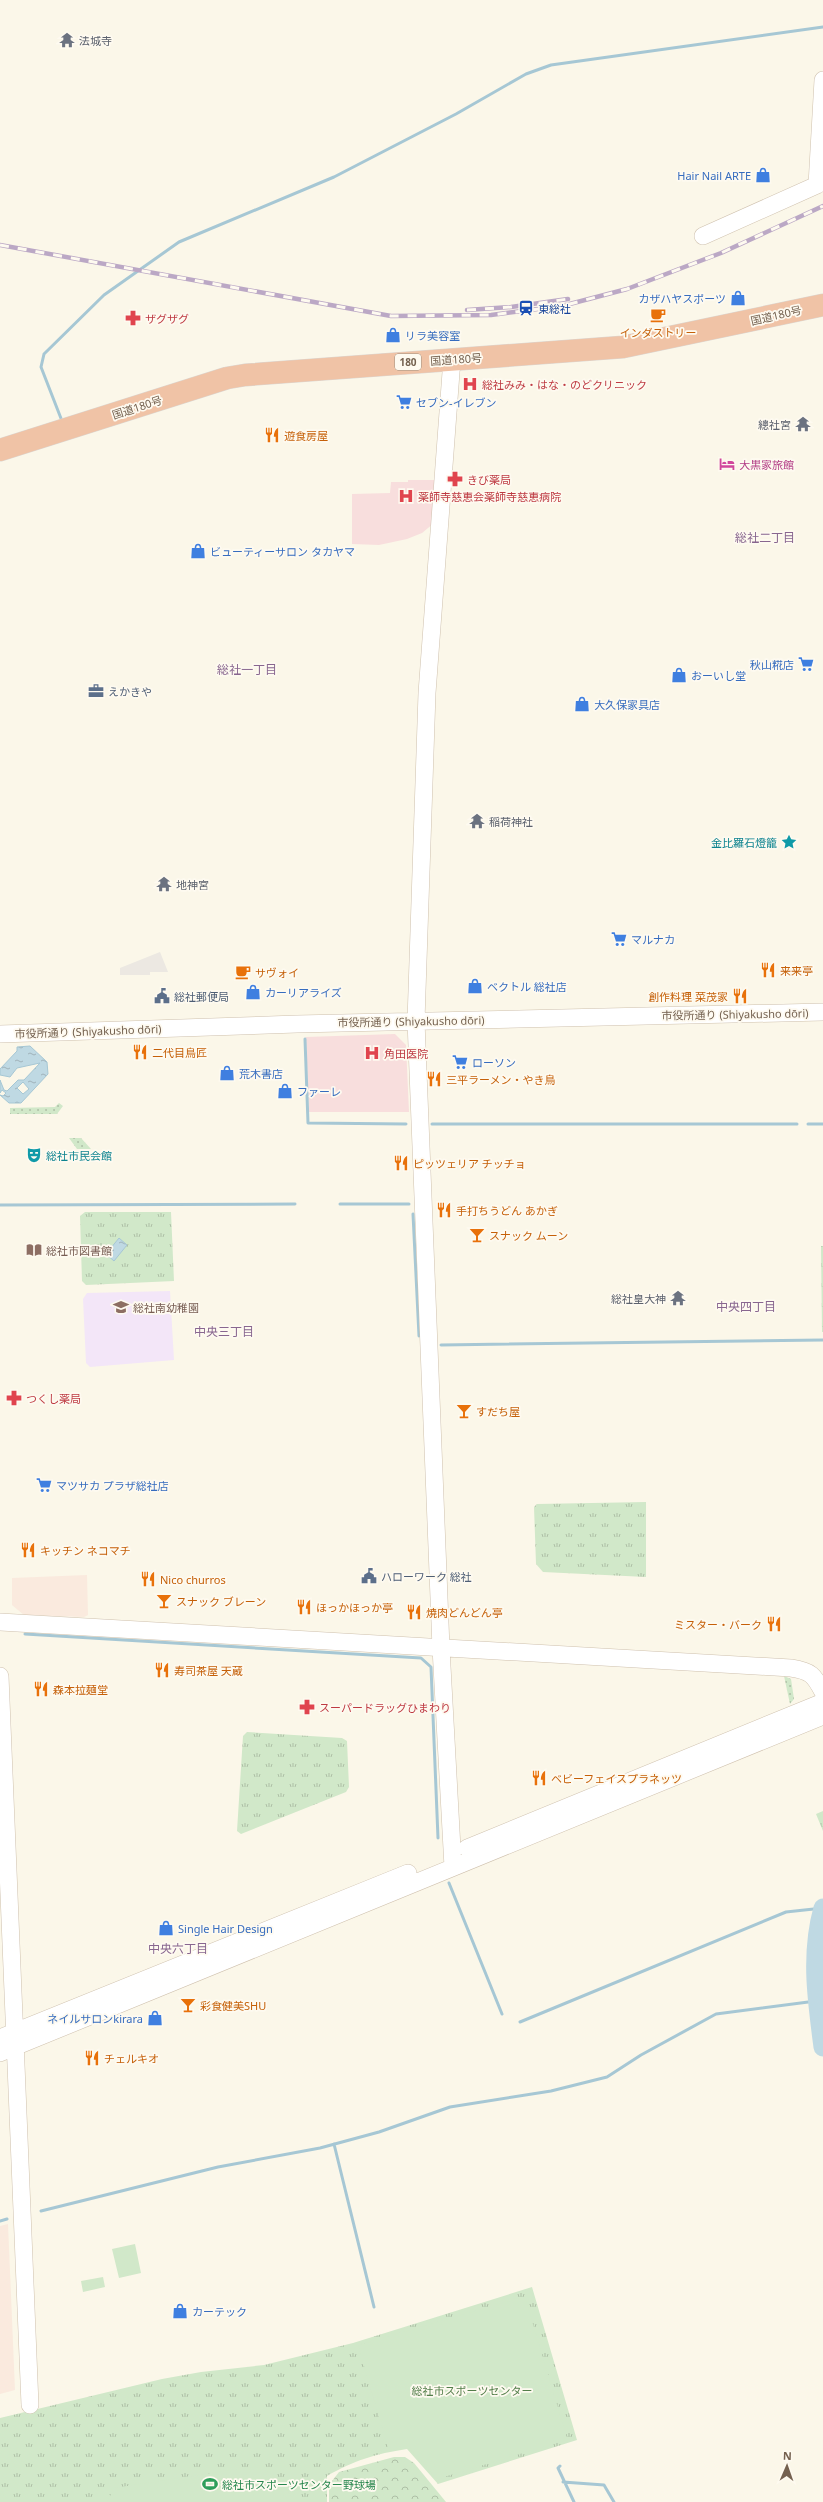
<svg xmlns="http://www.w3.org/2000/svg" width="823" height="2502" viewBox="0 0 823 2502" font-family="'Noto Sans','Noto Sans JP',sans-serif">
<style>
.commercial{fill:#faeade}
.industrial{fill:#ece8e2}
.education{fill:#f3e6f8}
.medical{fill:#f8dedd}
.grass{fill:url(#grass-dots)}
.forest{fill:url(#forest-crowns)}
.park{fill:url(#park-tufts)}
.garden{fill:#d1e8c9}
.water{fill:url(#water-ripples);stroke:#a6c7d4;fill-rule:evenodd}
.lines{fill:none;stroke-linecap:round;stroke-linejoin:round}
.stream{stroke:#a6c7d4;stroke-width:3}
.river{stroke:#bfd9e3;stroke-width:19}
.secondary-casing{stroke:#cfc1ae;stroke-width:18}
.highway-casing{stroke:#dbd6d1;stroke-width:23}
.secondary{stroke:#fff;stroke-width:17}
.highway{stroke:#f0c3a6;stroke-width:22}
.rail-casing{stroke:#bba8c5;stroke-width:4.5}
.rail{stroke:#fefaf0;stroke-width:3;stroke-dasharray:9;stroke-linecap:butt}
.labels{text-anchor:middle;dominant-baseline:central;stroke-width:3.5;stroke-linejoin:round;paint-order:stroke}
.shield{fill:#fefaf0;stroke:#9d8f7f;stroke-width:1}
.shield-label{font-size:10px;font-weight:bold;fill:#74614f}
.worship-label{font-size:11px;fill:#5b616d;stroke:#fefaf0;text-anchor:start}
.shop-label{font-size:11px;fill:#366cbe;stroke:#fefaf0;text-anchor:start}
.transit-label{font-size:11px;fill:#164399;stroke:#fefaf0;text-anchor:start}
.street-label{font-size:11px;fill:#74614f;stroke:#fefaf0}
.health-label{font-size:11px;fill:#be3a42;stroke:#fefaf0;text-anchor:start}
.food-label{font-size:11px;fill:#c56008;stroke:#fefaf0;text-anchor:start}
.hotel-label{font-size:11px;fill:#b23c85;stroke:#fefaf0;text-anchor:start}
.service-label{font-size:11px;fill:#4e5e75;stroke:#fefaf0;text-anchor:start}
.culture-label{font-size:11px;fill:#0d838f;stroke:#fefaf0;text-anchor:end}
.education-label{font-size:11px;fill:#785e54;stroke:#fefaf0;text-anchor:start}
.park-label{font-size:11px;fill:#537e4a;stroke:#fefaf0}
.leisure-label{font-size:11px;fill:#27864d;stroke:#fefaf0;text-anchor:start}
.neighbourhood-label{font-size:12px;fill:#88668f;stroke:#fefaf0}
</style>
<defs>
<pattern id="grass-dots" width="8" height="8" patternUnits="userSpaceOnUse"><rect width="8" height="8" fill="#d1e8c9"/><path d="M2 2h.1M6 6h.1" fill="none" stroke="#aebfa6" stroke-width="1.8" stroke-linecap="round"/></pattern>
<pattern id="forest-crowns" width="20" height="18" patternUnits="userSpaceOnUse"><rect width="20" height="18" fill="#d1e8c9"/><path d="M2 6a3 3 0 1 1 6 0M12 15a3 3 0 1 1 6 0" fill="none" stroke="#aebfa6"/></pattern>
<pattern id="park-tufts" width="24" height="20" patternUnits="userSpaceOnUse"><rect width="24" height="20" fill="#d1e8c9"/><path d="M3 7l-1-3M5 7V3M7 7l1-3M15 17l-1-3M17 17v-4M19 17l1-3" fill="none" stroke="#aebfa6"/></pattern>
<pattern id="water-ripples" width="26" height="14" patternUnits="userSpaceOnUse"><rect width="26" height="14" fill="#bfd9e3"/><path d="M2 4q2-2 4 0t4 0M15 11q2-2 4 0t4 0" fill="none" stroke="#a0b3ba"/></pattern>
</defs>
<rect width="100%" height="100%" fill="#fbf7e9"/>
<path class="commercial" d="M87 1575 88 1615 84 1617 24 1615 12 1605V1578Z
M8 2224 15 2390 0 2394V2226Z"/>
<path class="industrial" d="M160 952 168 972H150V975H120V968Z"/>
<path class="education" d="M170 1291 174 1360 90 1367 86 1363 83 1299 87 1293Z"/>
<path class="medical" d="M408 480H438L434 523 422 533 407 539 379 545 352 544V494L390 493 391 482H408Z
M395 1034 406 1045 409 1112H309L306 1037Z"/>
<path class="grass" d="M59 1103 63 1106 57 1114H10V1108L55 1107Z
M69 1138H81L91 1149H77Z
M784 1676 791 1679 794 1699 790 1704Z"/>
<path class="forest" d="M394 2457H405L414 2463 446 2502H329V2485L339 2472Z"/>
<path class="park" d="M85 1212H171L174 1281 86 1285 82 1281 80 1216Z
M821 1246H823V1332H822Z
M646 1502V1577L543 1572 536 1564 534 1507 537 1504Z
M247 1732 342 1738 347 1741 349 1787 346 1792 241 1834 237 1831 243 1736Z
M823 1811V1831L816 1814Z
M532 2287 577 2440 438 2484 407 2449C375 2454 355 2460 327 2476V2502H0V2418L162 2379 201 2372 264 2365 353 2343Z"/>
<path class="garden" d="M135 2244 141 2273 119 2278 112 2249Z
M103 2277 105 2287 83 2292 81 2281Z
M520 2298 526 2301 567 2438 563 2441 437 2479 408 2446 388 2448 358 2345Z
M250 2467C271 2467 284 2486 296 2502H107L114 2488Z"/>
<path class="water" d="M30 1046 47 1062 48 1074 21 1103H9L0 1095 3 1096 6 1093 2 1090 0 1093V1080L4 1090 7 1091 18 1080H24L40 1063 17 1068 10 1077 0 1075V1069L17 1051V1047ZM23 1082 29 1089 23 1094 17 1088Z
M119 1238 127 1245 114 1261 106 1254Z"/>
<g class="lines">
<path class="stream" d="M62 421 41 367 44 354 104 295 179 242 334 177 456 114 526 74 551 65 823 27
M305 1039 308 1123 406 1124
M432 1124H797
M808 1124H823
M340 1204H409
M0 1205 295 1204
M413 1214 419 1336
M441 1345 823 1340
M25 1634 421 1658 431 1667 438 1838
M449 1883 502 2014
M520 2022 786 1912 823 1908
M334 2144 374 2307
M41 2211 218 2167 320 2148 379 2132 450 2107 551 2091 607 2077 641 2055 716 2014 816 2001
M0 2221 7 2219
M560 2466 558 2468 574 2502
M563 2482 604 2485 614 2502"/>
<path class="river" d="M823 1908C810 1954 817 2001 823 2047"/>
<defs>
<path id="secondary" d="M703 236 817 185 823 80
M452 359 427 693 416 1021 441 1648 453 1867
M0 1034 297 1024 823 1012
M0 1622 791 1668C811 1671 814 1675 823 1692
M0 1676 30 2405
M467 1848 823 1702
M0 2038 408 1873
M0 2053 823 1716"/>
<path id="highway" d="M0 450 227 378 245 375 623 347 823 305"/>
</defs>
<use href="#secondary" class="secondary-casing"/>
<use href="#highway" class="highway-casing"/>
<use href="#secondary" class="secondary"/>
<use href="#highway" class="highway"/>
<defs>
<path id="rail" d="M0 245 391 316 491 315 562 306 627 289 721 253 823 206
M467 310 511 307 568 299"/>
</defs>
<use href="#rail" class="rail-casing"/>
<use href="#rail" class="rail"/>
</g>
<defs>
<symbol id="temple-bare" viewBox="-9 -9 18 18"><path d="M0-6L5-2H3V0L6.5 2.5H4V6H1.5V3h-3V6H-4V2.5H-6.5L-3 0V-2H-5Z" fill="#6b7280" stroke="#fefaf0" stroke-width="2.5" paint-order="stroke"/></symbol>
<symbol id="shop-bare" viewBox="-9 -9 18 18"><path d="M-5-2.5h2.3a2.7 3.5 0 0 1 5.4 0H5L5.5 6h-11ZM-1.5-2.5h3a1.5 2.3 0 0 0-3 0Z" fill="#3f7fe0" stroke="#fefaf0" stroke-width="2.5" paint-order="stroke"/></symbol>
<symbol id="station-bare" viewBox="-9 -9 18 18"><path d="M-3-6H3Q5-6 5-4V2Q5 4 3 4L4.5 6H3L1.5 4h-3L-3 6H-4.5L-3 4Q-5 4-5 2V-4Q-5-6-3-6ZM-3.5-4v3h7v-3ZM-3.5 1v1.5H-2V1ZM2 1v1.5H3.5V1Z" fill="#1a4fb4" stroke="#fefaf0" stroke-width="2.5" paint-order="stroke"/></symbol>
<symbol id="cafe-bare" viewBox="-9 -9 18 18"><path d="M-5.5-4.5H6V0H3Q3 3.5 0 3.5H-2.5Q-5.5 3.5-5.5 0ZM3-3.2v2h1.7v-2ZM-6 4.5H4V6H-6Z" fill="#e8710a" stroke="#fefaf0" stroke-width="2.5" paint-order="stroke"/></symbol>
<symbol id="pharmacy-bare" viewBox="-9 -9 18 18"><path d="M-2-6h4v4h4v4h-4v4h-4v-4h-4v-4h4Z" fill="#e0444e" stroke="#fefaf0" stroke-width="2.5" paint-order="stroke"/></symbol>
<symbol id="hospital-bare" viewBox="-9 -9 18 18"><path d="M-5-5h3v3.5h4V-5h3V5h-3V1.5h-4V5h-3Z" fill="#e0444e" stroke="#fefaf0" stroke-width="2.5" paint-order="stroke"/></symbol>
<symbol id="supermarket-bare" viewBox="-9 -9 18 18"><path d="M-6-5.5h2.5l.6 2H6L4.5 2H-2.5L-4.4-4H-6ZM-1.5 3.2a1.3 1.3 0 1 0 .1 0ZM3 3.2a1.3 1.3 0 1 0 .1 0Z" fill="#3f7fe0" stroke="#fefaf0" stroke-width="2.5" paint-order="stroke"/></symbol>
<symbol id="restaurant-bare" viewBox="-9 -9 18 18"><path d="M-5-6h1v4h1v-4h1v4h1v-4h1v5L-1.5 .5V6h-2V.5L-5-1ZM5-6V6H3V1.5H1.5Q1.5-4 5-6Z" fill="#e8710a" stroke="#fefaf0" stroke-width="2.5" paint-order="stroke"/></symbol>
<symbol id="hotel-bare" viewBox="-9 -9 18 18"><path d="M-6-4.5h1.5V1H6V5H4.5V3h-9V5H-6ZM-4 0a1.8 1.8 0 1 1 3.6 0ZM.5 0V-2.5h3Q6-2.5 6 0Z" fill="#d1479c" stroke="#fefaf0" stroke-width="2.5" paint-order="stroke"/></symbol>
<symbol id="office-bare" viewBox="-9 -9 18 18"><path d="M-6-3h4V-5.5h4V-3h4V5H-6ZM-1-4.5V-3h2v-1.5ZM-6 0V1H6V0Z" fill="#5c6f8a" stroke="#fefaf0" stroke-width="2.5" paint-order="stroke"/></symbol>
<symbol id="sight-bare" viewBox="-9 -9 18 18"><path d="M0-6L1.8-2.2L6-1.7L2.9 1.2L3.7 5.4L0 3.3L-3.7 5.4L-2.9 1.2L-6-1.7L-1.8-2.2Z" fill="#0f9aa8" stroke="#fefaf0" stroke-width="2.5" paint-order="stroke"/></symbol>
<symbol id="civic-bare" viewBox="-9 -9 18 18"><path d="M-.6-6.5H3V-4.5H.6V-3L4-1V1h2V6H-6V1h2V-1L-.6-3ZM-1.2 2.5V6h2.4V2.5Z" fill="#5c6f8a" stroke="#fefaf0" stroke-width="2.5" paint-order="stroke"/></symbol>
<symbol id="theatre-bare" viewBox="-9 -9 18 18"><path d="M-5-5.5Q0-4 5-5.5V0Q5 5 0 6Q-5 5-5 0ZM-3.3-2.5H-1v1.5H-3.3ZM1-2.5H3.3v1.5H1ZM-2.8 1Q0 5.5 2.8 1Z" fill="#0f9aa8" stroke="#fefaf0" stroke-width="2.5" paint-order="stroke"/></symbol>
<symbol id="bar-bare" viewBox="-9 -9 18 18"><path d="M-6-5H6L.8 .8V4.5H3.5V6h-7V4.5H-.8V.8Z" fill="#e8710a" stroke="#fefaf0" stroke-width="2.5" paint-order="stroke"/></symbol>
<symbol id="library-bare" viewBox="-9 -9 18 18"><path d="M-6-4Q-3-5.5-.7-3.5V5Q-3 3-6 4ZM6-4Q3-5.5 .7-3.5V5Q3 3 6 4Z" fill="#8d6e63" stroke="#fefaf0" stroke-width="2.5" paint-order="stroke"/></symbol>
<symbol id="school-bare" viewBox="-9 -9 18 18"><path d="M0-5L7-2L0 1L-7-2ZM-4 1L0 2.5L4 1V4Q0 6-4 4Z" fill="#8d6e63" stroke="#fefaf0" stroke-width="2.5" paint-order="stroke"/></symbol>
<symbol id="stadium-bare" viewBox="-9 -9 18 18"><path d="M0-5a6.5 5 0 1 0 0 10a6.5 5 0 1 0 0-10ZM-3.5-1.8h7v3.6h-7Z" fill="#2e9e5b" stroke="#fefaf0" stroke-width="2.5" paint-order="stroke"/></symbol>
</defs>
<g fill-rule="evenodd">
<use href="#temple-bare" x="56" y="29" width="22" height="22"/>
<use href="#shop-bare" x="752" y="164" width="22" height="22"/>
<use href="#shop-bare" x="727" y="287" width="22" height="22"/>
<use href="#station-bare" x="515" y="297" width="22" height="22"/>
<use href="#cafe-bare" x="647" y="304" width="22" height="22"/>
<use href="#pharmacy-bare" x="122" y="307" width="22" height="22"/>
<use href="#shop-bare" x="382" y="324" width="22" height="22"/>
<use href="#hospital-bare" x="459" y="373" width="22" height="22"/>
<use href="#supermarket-bare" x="393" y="391" width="22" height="22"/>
<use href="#temple-bare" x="792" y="413" width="22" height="22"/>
<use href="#restaurant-bare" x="261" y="424" width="22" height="22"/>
<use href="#hotel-bare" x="716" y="453" width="22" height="22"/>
<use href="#pharmacy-bare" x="444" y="468" width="22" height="22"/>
<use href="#hospital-bare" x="395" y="485" width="22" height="22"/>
<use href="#shop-bare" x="187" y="540" width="22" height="22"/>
<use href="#supermarket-bare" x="795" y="653" width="22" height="22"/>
<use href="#shop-bare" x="668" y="664" width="22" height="22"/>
<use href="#office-bare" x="85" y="680" width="22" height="22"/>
<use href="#shop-bare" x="571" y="693" width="22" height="22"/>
<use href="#temple-bare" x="466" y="810" width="22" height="22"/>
<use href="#sight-bare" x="778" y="831" width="22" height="22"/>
<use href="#temple-bare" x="153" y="873" width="22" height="22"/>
<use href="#supermarket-bare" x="608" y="928" width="22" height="22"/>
<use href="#restaurant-bare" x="757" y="959" width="22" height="22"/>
<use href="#cafe-bare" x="232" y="961" width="22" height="22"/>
<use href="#shop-bare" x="464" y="975" width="22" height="22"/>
<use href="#shop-bare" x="242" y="981" width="22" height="22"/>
<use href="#civic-bare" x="151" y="985" width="22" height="22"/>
<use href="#restaurant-bare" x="729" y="985" width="22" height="22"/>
<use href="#restaurant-bare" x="129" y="1041" width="22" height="22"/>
<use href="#hospital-bare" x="361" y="1042" width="22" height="22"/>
<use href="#supermarket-bare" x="449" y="1051" width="22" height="22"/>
<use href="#shop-bare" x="216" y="1062" width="22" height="22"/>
<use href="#restaurant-bare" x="423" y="1068" width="22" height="22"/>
<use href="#shop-bare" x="274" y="1080" width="22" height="22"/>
<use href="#theatre-bare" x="23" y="1144" width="22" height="22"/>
<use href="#restaurant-bare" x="390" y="1152" width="22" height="22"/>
<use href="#restaurant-bare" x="433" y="1199" width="22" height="22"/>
<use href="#bar-bare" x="466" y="1224" width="22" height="22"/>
<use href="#library-bare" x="23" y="1239" width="22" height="22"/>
<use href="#temple-bare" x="667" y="1287" width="22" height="22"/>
<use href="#school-bare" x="110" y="1296" width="22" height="22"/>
<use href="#pharmacy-bare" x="3" y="1387" width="22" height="22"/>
<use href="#bar-bare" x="453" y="1400" width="22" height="22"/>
<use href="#supermarket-bare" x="33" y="1474" width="22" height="22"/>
<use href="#restaurant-bare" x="17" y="1539" width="22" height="22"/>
<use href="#civic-bare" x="358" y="1565" width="22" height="22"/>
<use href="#restaurant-bare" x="137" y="1568" width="22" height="22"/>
<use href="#bar-bare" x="153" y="1590" width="22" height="22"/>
<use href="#restaurant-bare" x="293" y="1596" width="22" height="22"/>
<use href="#restaurant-bare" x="403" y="1601" width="22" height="22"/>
<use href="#restaurant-bare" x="763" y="1613" width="22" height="22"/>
<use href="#restaurant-bare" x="151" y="1659" width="22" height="22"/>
<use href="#restaurant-bare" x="30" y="1678" width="22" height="22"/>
<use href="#pharmacy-bare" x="296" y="1696" width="22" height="22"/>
<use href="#restaurant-bare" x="528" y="1767" width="22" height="22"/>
<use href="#shop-bare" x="155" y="1917" width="22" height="22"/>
<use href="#bar-bare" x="177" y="1994" width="22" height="22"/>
<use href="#shop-bare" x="144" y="2007" width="22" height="22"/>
<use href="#restaurant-bare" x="81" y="2047" width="22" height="22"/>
<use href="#shop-bare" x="169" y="2300" width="22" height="22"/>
<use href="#stadium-bare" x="199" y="2473" width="22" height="22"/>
</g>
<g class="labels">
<rect class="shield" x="395" y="354" width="26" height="16" rx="3"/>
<g class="shield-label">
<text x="408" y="362">180</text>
</g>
<g class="worship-label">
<text x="79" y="40">法城寺</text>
<text x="791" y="424" text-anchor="end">總社宮</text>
<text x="489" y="821">稲荷神社</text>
<text x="176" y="884">地神宮</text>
<text x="666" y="1298" text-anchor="end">総社皇大神</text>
</g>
<g class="shop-label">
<text x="751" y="175" text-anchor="end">Hair Nail ARTE</text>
<text x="726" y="298" text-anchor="end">カザハヤスポーツ</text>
<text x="405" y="335">リラ美容室</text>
<text x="416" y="402">セブン-イレブン</text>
<text x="210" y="551">ビューティーサロン タカヤマ</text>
<text x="794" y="664" text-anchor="end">秋山糀店</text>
<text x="691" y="675">おーいし堂</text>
<text x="594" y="704">大久保家具店</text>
<text x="631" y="939">マルナカ</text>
<text x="487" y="986">ベクトル 総社店</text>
<text x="265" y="992">カーリアライズ</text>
<text x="472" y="1062">ローソン</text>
<text x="239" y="1073">荒木書店</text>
<text x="297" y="1091">ファーレ</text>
<text x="56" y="1485">マツサカ プラザ総社店</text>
<text x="178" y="1928">Single Hair Design</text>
<text x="143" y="2018" text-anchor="end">ネイルサロンkirara</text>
<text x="192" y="2311">カーテック</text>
</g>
<g class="transit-label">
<text x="538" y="308">東総社</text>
</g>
<g class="street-label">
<text transform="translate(776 315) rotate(-13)">国道180号</text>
<text transform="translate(456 359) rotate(-4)">国道180号</text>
<text transform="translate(137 407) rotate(-18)">国道180号</text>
<text transform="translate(735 1014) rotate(-1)">市役所通り (Shiyakusho dōri)</text>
<text transform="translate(411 1021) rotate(-1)">市役所通り (Shiyakusho dōri)</text>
<text transform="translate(88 1031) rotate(-2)">市役所通り (Shiyakusho dōri)</text>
</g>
<g class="health-label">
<text x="145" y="318">ザグザグ</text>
<text x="482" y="384">総社みみ・はな・のどクリニック</text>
<text x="467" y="479">きび薬局</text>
<text x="418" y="496">薬師寺慈恵会薬師寺慈恵病院</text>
<text x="384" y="1053">角田医院</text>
<text x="26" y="1398">つくし薬局</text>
<text x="319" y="1707">スーパードラッグひまわり</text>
</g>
<g class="food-label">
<text x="658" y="332" text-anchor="middle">インダストリー</text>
<text x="284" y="435">遊食房屋</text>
<text x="780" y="970">来来亭</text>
<text x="255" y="972">サヴォイ</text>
<text x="728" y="996" text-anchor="end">創作料理 菜茂家</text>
<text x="152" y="1052">二代目鳥匠</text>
<text x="446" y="1079">三平ラーメン・やき鳥</text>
<text x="413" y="1163">ピッツェリア チッチョ</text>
<text x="456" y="1210">手打ちうどん あかぎ</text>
<text x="489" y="1235">スナック ムーン</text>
<text x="476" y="1411">すだち屋</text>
<text x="40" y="1550">キッチン ネコマチ</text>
<text x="160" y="1579">Nico churros</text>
<text x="176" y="1601">スナック ブレーン</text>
<text x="316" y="1607">ほっかほっか亭</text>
<text x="426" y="1612">焼肉どんどん亭</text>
<text x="762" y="1624" text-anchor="end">ミスター・バーク</text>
<text x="174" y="1670">寿司茶屋 天蔵</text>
<text x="53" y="1689">森本拉麺堂</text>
<text x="551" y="1778">ベビーフェイスプラネッツ</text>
<text x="200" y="2005">彩食健美SHU</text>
<text x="104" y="2058">チェルキオ</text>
</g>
<g class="hotel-label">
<text x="739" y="464">大黒家旅館</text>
</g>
<g class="service-label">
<text x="108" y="691">えかきや</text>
<text x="174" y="996">総社郵便局</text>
<text x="381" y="1576">ハローワーク 総社</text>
</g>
<g class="culture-label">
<text x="777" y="842">金比羅石燈籠</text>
<text x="46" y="1155" text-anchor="start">総社市民会館</text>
</g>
<g class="education-label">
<text x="46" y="1250">総社市図書館</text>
<text x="133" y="1307">総社南幼稚園</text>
</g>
<g class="park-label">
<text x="472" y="2390">総社市スポーツセンター</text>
</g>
<g class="leisure-label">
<text x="222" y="2484">総社市スポーツセンター野球場</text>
</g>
<g class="neighbourhood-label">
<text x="765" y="537">総社二丁目</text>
<text x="247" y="669">総社一丁目</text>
<text x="746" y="1306">中央四丁目</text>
<text x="224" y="1331">中央三丁目</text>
<text x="178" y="1948">中央六丁目</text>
</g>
</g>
<g transform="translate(787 2466) rotate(2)" stroke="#fefaf0" stroke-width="3" paint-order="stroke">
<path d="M0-3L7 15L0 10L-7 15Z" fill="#74614f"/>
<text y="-6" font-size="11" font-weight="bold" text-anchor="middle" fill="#74614f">N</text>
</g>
</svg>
